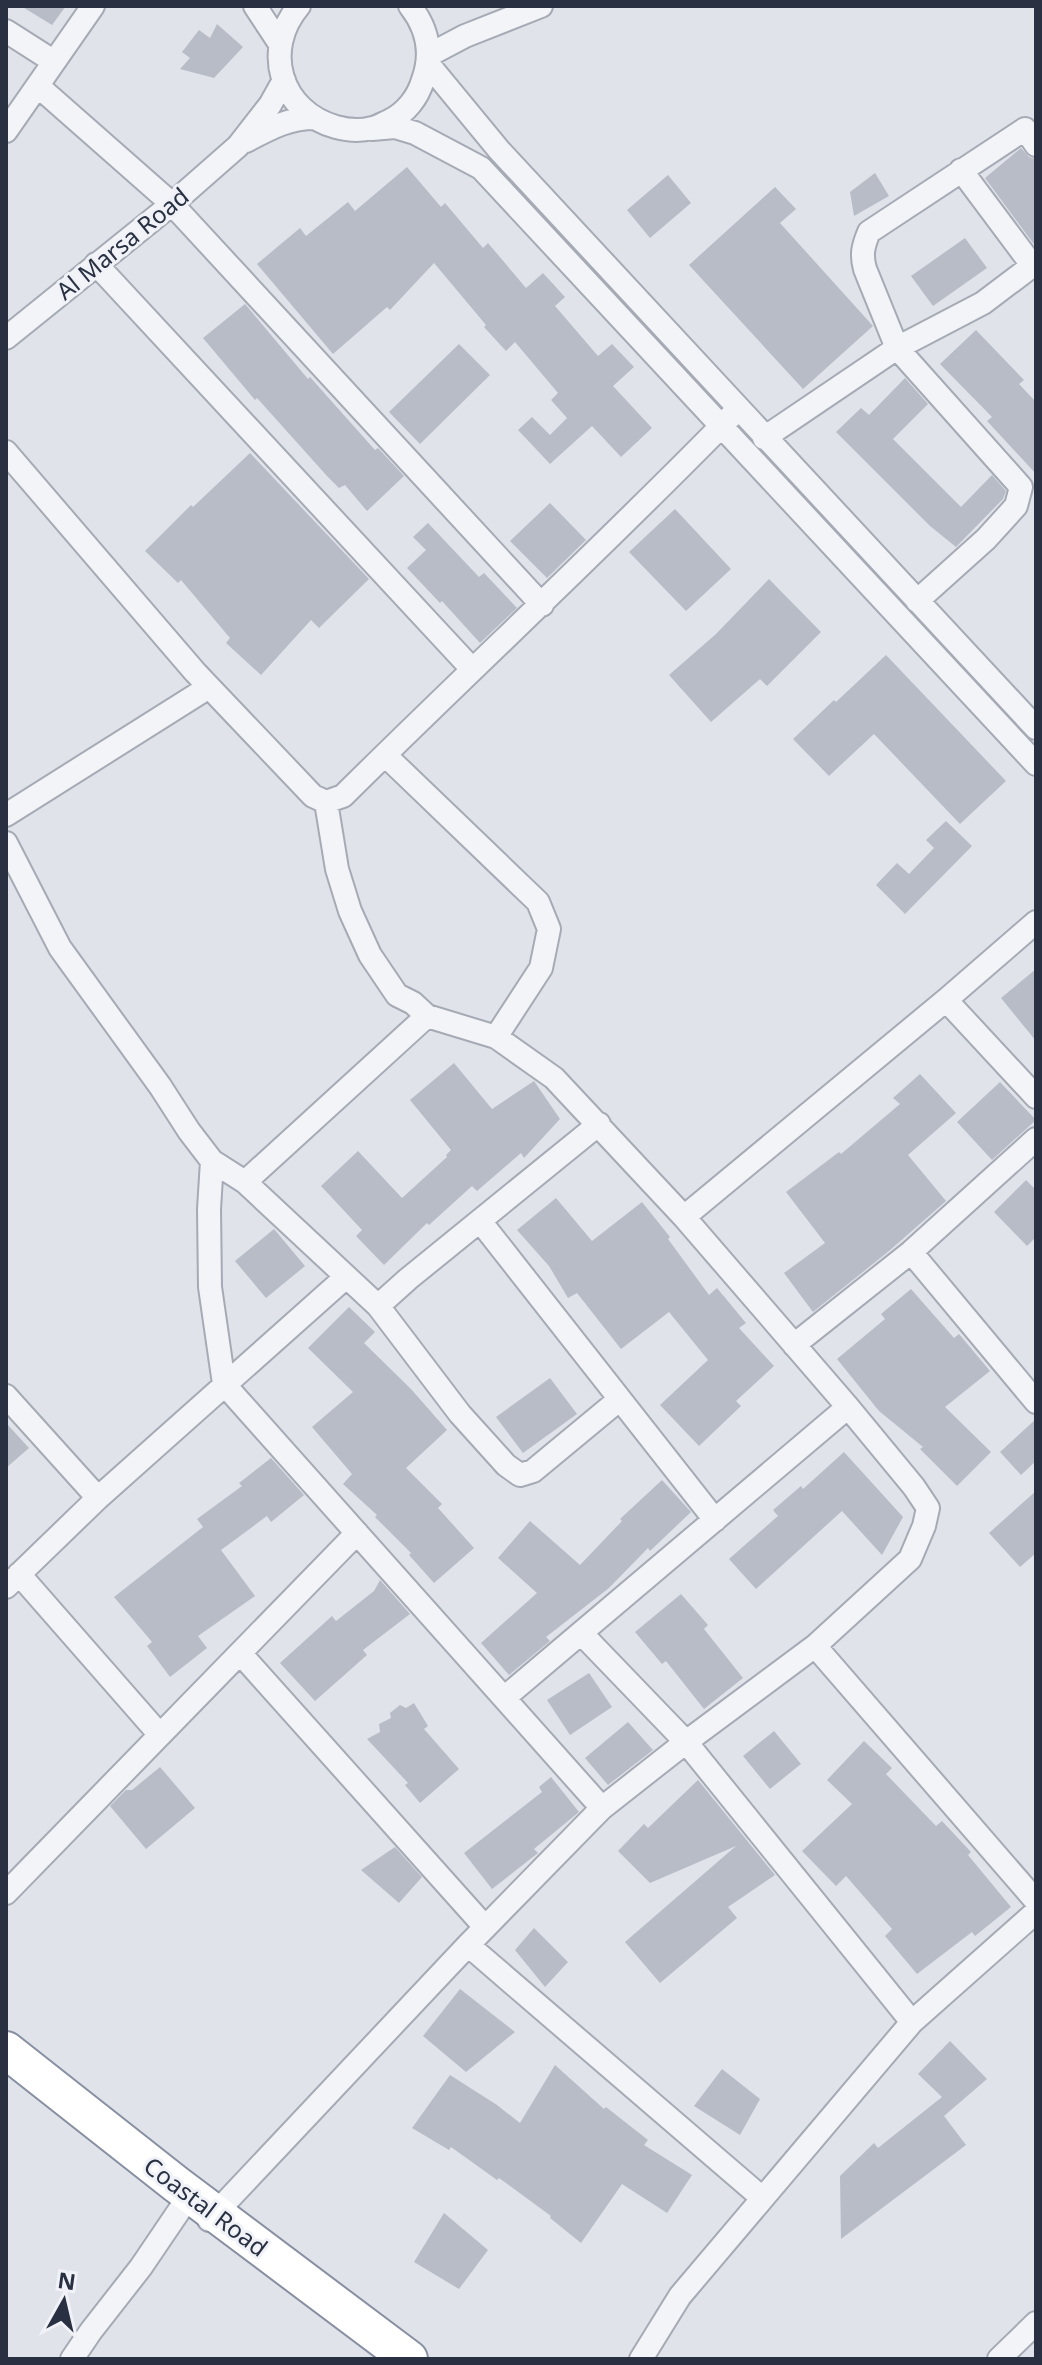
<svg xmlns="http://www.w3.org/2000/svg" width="1042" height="2365" viewBox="0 0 1042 2365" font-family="'Noto Sans',sans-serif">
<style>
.building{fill:#b7bcc7}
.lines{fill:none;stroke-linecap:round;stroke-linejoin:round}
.minor-casing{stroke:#a5aab4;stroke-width:26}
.trunk-casing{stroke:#878fa1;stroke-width:40}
.minor{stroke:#f3f4f8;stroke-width:22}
.trunk{stroke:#fff;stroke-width:36}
.labels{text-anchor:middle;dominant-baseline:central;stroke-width:6;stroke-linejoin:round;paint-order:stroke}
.street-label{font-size:24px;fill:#283042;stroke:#f0f2f7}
</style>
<rect width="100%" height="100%" fill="#e0e3ea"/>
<path class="building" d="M21 6H66L52 25Z
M217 24 243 47 214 78 180 69 190 58 182 52 199 30 210 38Z
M1021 148 1029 157 1036 159V247L985 178Z
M407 167 441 207 445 203 483 248 488 243 526 288 543 273 565 297 555 306 598 356 612 344 634 367 613 386 652 428 621 457 592 426 550 464 518 430 532 417 550 435 567 418 551 400 558 393 515 342 506 351 484 327 486 325 434 263 390 310 387 307 333 354 257 264 300 228 306 236 348 202 355 211Z
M875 173 889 196 854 216 850 192Z
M668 175 691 203 650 238 627 210Z
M775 187 796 209 780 223 873 326 803 389 689 265Z
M965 238 987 268 933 306 911 276Z
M245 304 308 379 310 377 375 450 378 448 404 476 367 511 345 485 339 488 327 476 257 398 255 400 203 338Z
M976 330 1024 380 1019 384 1036 402V474L987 421 992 417 940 364Z
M459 344 490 375 420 444 389 412Z
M905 378 928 404 893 439 961 507 992 475 1006 491 1003 499 956 547 930 526 836 432 861 408 869 415Z
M250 453 369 579 319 628 311 620 261 675 226 643 230 638 181 580 178 583 145 551 191 505 193 507Z
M550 503 586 540 547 578 510 541Z
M675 509 731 569 686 611 629 552Z
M428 523 479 577 484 573 517 608 480 643 442 601 440 603 407 568 426 550 413 537Z
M769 579 821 632 767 686 760 679 711 722 669 675 716 634Z
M886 655 1006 781 960 824 874 734 829 776 793 739 834 700 836 702Z
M946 821 972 846 905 914 876 885 897 863 909 874 934 848 926 840Z
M1036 969V1041L1001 998Z
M454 1063 492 1109 534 1081 560 1119 524 1158 521 1153 477 1191 472 1186 429 1225 427 1223 384 1265 356 1236 362 1230 321 1186 358 1151 402 1198 447 1157 446 1155 451 1150 410 1100Z
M920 1074 956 1113 908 1155 946 1201 889 1251 813 1312 784 1273 825 1243 786 1192 839 1152 841 1154 900 1104 893 1098Z
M1000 1082 1036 1120 992 1160 957 1122Z
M1026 1180 1036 1190V1237L1027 1246 994 1212Z
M556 1198 592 1241 642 1202 670 1237 668 1239 709 1295 717 1288 746 1323 739 1328 774 1366 736 1401 741 1406 699 1446 660 1405 708 1360 669 1312 621 1349 577 1293 568 1298 549 1266 517 1230Z
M274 1229 305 1266 266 1298 235 1261Z
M911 1289 954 1338 959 1334 990 1371 945 1407 991 1452 957 1486 920 1449 923 1447 879 1411 837 1359 885 1319 881 1314Z
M349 1307 375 1332 364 1343 411 1389 447 1430 406 1468 442 1504 438 1508 474 1548 434 1583 409 1555 411 1553 375 1517 377 1515 343 1484 352 1474 312 1427 353 1392 308 1348Z
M550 1378 577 1414 523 1453 496 1417Z
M1036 1419V1461L1021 1475 1000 1452Z
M6 1423 29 1448 6 1468Z
M844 1452 903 1517 882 1555 842 1511 756 1589 729 1559 778 1516 773 1510 801 1486 803 1489Z
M271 1458 304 1495 271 1522 267 1516 221 1550 255 1596 198 1636 207 1648 170 1677 147 1646 152 1642 114 1597 203 1527 197 1519 242 1486 239 1483Z
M662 1480 691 1512 650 1551 648 1548 609 1588 546 1637 550 1641 509 1675 481 1643 537 1593 498 1558 530 1521 580 1565 622 1521 620 1519Z
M1036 1491V1553L1020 1567 989 1533Z
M380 1580 410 1614 363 1650 367 1655 315 1701 280 1663 332 1616 336 1621 374 1591Z
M681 1594 708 1625 704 1629 743 1678 704 1709 666 1661 662 1664 635 1632Z
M589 1673 612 1707 570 1735 547 1700Z
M414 1703 428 1726 424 1729 459 1769 420 1803 405 1785 408 1783 367 1739 380 1732 379 1724 391 1718 390 1713 400 1705 406 1708Z
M628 1722 653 1750 608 1785 585 1758Z
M774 1731 801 1764 770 1789 743 1756Z
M864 1741 892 1768 886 1774 936 1826 942 1821 971 1852 968 1855 1011 1907 975 1936 972 1932 917 1974 885 1936 892 1929 846 1876 836 1886 802 1851 852 1804 827 1780Z
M160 1767 195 1808 146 1849 110 1806 126 1790H132Z
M551 1777 579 1812 534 1849 538 1853 492 1889 464 1853 542 1792 539 1787Z
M698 1780 775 1875 728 1907 737 1918 660 1983 625 1942 736 1846 650 1883 618 1851 644 1824 648 1828Z
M395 1847 422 1877 399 1903 361 1870Z
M534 1928 568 1962 545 1987 515 1950Z
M460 1989 515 2032 466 2072 423 2036Z
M950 2041 987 2079 944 2116 966 2145 841 2239 840 2176 874 2143 878 2148 942 2097 918 2074Z
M555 2065 604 2109 606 2107 648 2140 644 2145 692 2175 667 2213 622 2184 581 2243 550 2218 551 2216 499 2178 497 2180 451 2147 449 2150 412 2128 450 2075 497 2105 520 2123Z
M722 2069 760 2099 740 2135 694 2106Z
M444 2213 488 2250 459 2289 414 2262Z"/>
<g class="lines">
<defs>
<path id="minor" d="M255 6 280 44
M299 6C262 50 280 111 336 127 347 130 361 131 372 128 378 127 384 123 389 121 406 113 418 97 423 80 433 53 428 29 410 6
M6 31 53 61
M429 55 465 36 541 6
M429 65 499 150 1036 728
M38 86 172 204 542 605
M372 129 395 127 415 133 481 168 1036 764
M6 131 93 6
M246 141C269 129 288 118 315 118
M961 170 1032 265
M96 264 472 669
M6 338 172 204 238 146 270 105 284 80
M764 438 897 348 983 303 1036 263
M6 452 195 672 313 796 326 802 343 796C474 666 610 541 738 409
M917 601 986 539 1016 506 1021 487 897 348 865 269C861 255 863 246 869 232L1025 129 1036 145
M385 755 538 902 549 929 541 968 496 1037
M6 815 209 687
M6 843 60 948 160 1086 189 1131 212 1161 245 1182 378 1306 460 1414 506 1465 520 1475 533 1471 620 1399
M946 1000 1036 1097
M212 1161 209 1209 210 1287 224 1384 602 1808
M245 1182 427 1016
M684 1217 946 1000 1036 922
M480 1221 715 1520
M911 1252 1036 1402
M378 1306 408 1279 599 1124
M794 1345 911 1252 1036 1139
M6 1396 98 1498 6 1587
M98 1498 346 1277
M19 1574 160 1735
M581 1633 686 1742 912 2022
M815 1646 1036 1901
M240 1653 485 1927
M504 1698 848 1407
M6 1893 357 1533
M468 1945 761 2197
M209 2220 468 1945 602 1808 686 1742 815 1646 910 1559 924 1526 928 1508 914 1487 848 1407 684 1217 554 1078 496 1037 427 1016 413 1003 397 995 370 955 350 911 337 869 326 802
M72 2359 91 2331 141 2267 183 2205
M641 2359 680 2296 912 2022 1036 1912
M999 2359 1036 2323"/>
<path id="trunk" d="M6 2050 176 2184 409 2359"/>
</defs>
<use href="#minor" class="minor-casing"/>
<use href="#trunk" class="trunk-casing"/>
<use href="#minor" class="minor"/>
<use href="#trunk" class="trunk"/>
</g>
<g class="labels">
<g class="street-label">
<text transform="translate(122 243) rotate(-39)">Al Marsa Road</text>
<text transform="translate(206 2206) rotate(37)">Coastal Road</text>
</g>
</g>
<rect width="1042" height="2365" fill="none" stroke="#283042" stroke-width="16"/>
<g transform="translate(64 2301) rotate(8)" stroke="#f0f2f7" stroke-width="6" paint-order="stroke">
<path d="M0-6L14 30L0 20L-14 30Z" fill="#283042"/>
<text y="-12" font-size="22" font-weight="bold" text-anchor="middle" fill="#283042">N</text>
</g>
</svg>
